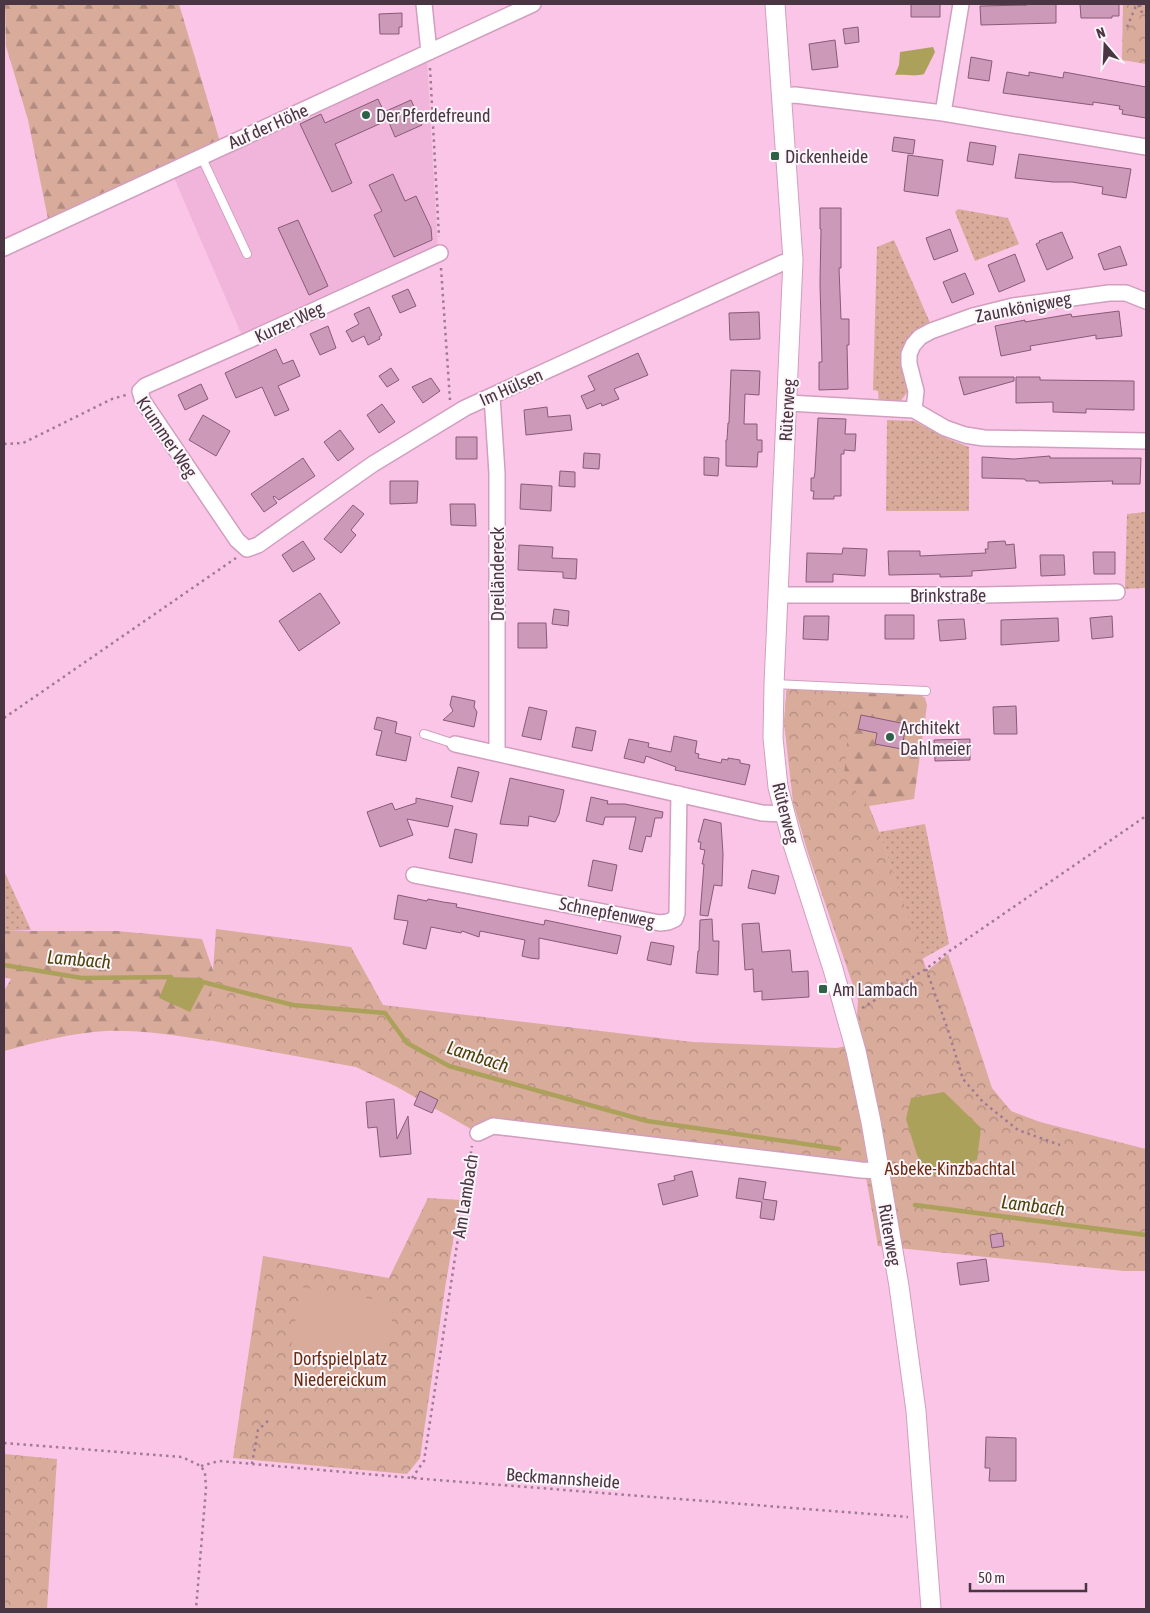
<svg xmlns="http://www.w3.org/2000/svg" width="1150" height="1613" viewBox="0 0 1150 1613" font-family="'Asap Condensed',sans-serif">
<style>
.built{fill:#f1b5db}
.grass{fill:url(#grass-dots)}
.forest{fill:url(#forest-firs)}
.park{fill:url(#park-crowns)}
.pitch{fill:#d9ab9b}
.water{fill:#aca15a}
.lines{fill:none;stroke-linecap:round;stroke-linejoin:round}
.stream{stroke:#aca15a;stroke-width:4.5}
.building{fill:#cc99b9;stroke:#895a78}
.service-casing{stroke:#d29ebf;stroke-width:10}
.minor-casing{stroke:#d29ebf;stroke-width:18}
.tertiary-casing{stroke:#d29ebf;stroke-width:21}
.path{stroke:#9f7a92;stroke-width:2.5;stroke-dasharray:2.5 4;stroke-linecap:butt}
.service{stroke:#fff;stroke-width:8}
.minor{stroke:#fff;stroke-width:15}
.tertiary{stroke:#fff;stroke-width:19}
.poi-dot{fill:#2d6249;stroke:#fcf6fa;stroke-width:2}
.labels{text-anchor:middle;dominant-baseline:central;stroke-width:4;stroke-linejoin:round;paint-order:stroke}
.poi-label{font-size:18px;fill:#4a3543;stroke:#fcf6fa;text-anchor:start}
.street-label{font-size:18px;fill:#4a3543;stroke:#fcf6fa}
.park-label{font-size:18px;fill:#6b2b11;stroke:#fcf6fa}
.water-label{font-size:19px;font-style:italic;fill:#4c4309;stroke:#fcf6fa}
</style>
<defs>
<pattern id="grass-dots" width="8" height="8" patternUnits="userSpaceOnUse" patternTransform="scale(1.25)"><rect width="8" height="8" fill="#d9ab9b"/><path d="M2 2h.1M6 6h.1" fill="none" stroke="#b28c80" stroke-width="1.8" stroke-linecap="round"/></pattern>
<pattern id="forest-firs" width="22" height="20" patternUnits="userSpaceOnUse" patternTransform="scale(1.25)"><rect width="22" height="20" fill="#d9ab9b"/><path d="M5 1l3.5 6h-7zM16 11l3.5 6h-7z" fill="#b28c80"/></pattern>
<pattern id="park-crowns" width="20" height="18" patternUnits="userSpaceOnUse" patternTransform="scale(1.25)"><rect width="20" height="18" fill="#d9ab9b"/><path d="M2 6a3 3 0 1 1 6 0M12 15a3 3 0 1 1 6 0" fill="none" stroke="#b28c80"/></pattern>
</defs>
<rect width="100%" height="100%" fill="#fac5e6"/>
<path class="built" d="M427 60 438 249 243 338 172 173Z"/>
<path class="grass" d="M958 209 1008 218 1019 244 975 261 955 212Z
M894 240 931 325 926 328 908 380V391L899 403H879L878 391 873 390 877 247Z
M887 420 914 421 948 439 969 447V511H886Z
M1146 512V588L1125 589 1127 514Z
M925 824 949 944 922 959 879 832Z
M4 871 31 930 4 931Z"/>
<path class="forest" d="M5 4H179L220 142 49 224 28 120 6 46Z
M787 685 919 694 925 698 927 705 914 799 869 806 879 832 784 723Z
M4 931H117L202 939 222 996 239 972 387 1006 222 996 209 1041C175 1035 140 1030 106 1031 71 1033 37 1042 4 1051V991L11 979 4 977Z"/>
<path class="park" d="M1123 4H1146V64L1122 60Z
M787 685 852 689 844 776 868 806 879 832 927 971 948 954 992 1088 1011 1111 1040 1122 1146 1149V1271H1124L878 1246 866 1177 478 1133 397 1087 356 1067 208 1040 216 929 351 947 383 1005 693 1042 837 1048 863 1042 857 1014 858 1000 808 853 793 802 784 723Z
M428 1198 460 1200 445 1288 420 1458 407 1474 233 1458 263 1256 389 1278Z
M4 1454 57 1459 47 1609H4Z"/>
<path class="pitch" d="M301 1287 395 1303 385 1362 291 1347Z"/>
<path class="water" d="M933 47 935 52 924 74C914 77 906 74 895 75L899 65 900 52Z
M168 977 202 978 204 985 190 1012 159 998Z
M944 1092 981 1128 977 1160 930 1176 917 1155 906 1119 911 1098Z"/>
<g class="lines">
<path class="stream" d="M4 965 82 978 171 977
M199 981 293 1005 385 1013 407 1043 449 1066 647 1121 839 1149
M915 1205 1146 1235"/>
</g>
<path class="building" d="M911 4H940V17H911Z
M1027 4H1056V23L981 25 980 6 1027 5Z
M1080 4H1119V16H1112V18H1081Z
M402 13V27H399V34H380L379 14Z
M858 27 859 42 845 44 843 29Z
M835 40 838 67 812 70 809 44Z
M971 57 992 61 989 81 968 78Z
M1007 72 1029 76V72L1063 78 1064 72 1146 87V118L1122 114 1123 110 1119 109 1120 106 1093 102V105L1003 93Z
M378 99 384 112 411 100 422 125 395 137 388 120 335 144 352 183 332 192 300 124 321 114 325 123Z
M894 137 915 140 913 154 892 151Z
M970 142 996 146 993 165 967 161Z
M1019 154 1131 169 1126 198 1102 194 1103 187 1072 182H1053L1015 178Z
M908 155 943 160 938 196 904 191Z
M393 174 405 201 416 196 431 228 432 240 394 257 374 215 382 211 369 185Z
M820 208H841V268H839L841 319H849V345H847L848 389 819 390V362H822L820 283 821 229H820Z
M298 220 328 286 309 295 278 228Z
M950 229 958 251 934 260 926 238Z
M1062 232 1073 258 1047 270 1036 244 1040 242 1039 241Z
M1120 246 1127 265 1104 270 1098 254Z
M1015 254 1025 281 999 292 988 265Z
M965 273 974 294 952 303 943 282Z
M408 289 416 306 400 313 392 296Z
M369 307 382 335 379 337 380 339 368 345 364 336 352 342 346 331 359 324 354 314Z
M1119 311 1122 336 1096 339V335L1030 346 1031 350 1001 356 995 326 1025 320V322L1071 314 1072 317Z
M759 312 760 339 730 340 729 313Z
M328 326 336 348 320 355 310 334Z
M276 349 283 364 293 360 300 376 278 386 289 410 275 416 262 387 236 398 225 373Z
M638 353 648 375 614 389 619 399 602 406 601 403 587 409 581 396 595 390 588 376Z
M391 368 399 380 387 387 379 376Z
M731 370 760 371 759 395 745 394 744 424H757V440H762V452H758L757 467 726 466V440H727L728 423H729Z
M959 377H1014V381L964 395Z
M1016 377H1040V380L1134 381V410L1086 409V413L1053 412V402L1016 403Z
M431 378 440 391 423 403 412 387Z
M201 384 208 399 185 410 178 395Z
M382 404 395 422 379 433 367 415Z
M547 407 548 417 570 415 572 430 526 435 524 410Z
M203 415 230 431 216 456 189 440Z
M818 418 846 419 845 434H856L855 451 844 450V454H841V496H834V499H813L814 491H811V478H814L815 472Z
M340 430 354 449 338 461 324 442Z
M456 437H477V459H456Z
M584 453 600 454 599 469 583 468Z
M1050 456V458H1141L1140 484H1112L1113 481 1039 483V481H1026L1025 479 982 478V457L1014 459Z
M704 457 719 458 718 476 704 475Z
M303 458 315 476 279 500 274 496 273 497 277 503 264 512 251 494Z
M560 471 575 472V487L559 486Z
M390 481H418L417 503 390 504Z
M521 484 552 486 551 511 520 509Z
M450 504H475L476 526 451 525Z
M353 505 364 514 351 530 356 535 341 553 324 539Z
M303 541 315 559 293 572 282 555Z
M1005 541 1006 545 1014 544 1016 568 972 571V576L940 577V574L889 575 888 551H920V556L986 553 985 549H988V542Z
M519 545 553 547 552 558 577 559 576 579 563 578V572L518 570Z
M843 548 867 549 865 576 833 574V582H806L807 553 842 554Z
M1093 552H1115V574H1094Z
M1040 555H1064L1065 575 1041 576Z
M320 593 340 623 299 651 279 621Z
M554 609 569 611 568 626 552 624Z
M885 615H914V639H885Z
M804 616H829L828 640 803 639Z
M1112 616 1113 637 1092 639 1090 618Z
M1058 618 1059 641 1001 645V620Z
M964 619 966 639 940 641 938 620Z
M518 623H546L547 648H518Z
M452 696 475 701 474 707 477 712 474 727 443 720 453 711 450 705Z
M1016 706 1017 734H994L993 707Z
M529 707 547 711 541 740 522 736Z
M861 715 906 724 902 749 875 744 877 733 858 729Z
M377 717 397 722 395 733 411 737 406 761 376 755 382 731 374 729Z
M576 727 596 731 592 751 572 747Z
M674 736 697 741 695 753 699 754 698 758 721 763 722 759 728 760V758L740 760V763L750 765 745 785 675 770 676 767 646 756 644 763 624 758 629 739 649 743 648 747 671 752Z
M970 739V760L935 761 934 740Z
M458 767 479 772 472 802 451 797Z
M510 778 564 790 559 814 555 822 529 816 528 826 500 824Z
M591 797 608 801 607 804H625L663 812 662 818H655L651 837 646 836 642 852 629 849 636 817H605L603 825 586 821Z
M416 798 453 806 448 827 407 819 413 835 380 847 367 812 392 803 395 810 416 803Z
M704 819 721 823 723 854 722 886 714 885 708 916 700 915 704 864H702L705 850 700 849 701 842H698Z
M455 829 477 834 472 863 449 858Z
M593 860 617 865 612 891 588 886Z
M752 870 779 876 775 894 748 888Z
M398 895 427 901 428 899 443 902 457 904 456 907 544 925 545 920 621 936 617 954 539 938V959L530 958 522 956 525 940 480 931 479 937 462 931 461 933 431 927 426 949 403 944 408 921 394 919Z
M712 919 713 941H719L718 975 696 973 698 951H699L700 920Z
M759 923 762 952 790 950 792 972 808 971 809 997 762 1000V991L754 992 753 969 745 970 742 924Z
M651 942 674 946 671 965 647 960Z
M420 1091 438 1100 432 1113 414 1105Z
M394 1099 397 1139 408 1116 411 1154 380 1157 377 1127 368 1128 366 1102Z
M692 1171 698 1196 663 1205 658 1184 675 1180 674 1176Z
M739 1178 766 1182 763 1199 777 1201 774 1220 760 1218 762 1202 736 1198Z
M1002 1233 1004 1246 992 1248 990 1235Z
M986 1259 989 1281 960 1285 957 1263Z
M986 1437 1016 1438V1481H989L990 1468H985Z"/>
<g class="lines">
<defs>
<path id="service" d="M201 156 247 254
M774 684 926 691
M424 734 455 744"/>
<path id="minor" d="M424 4 429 52
M782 96 795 95 943 113 1146 147
M943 113 961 4
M4 248 533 4
M440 253 247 341 145 386 140 391 143 401 237 540 247 549 258 545 373 464 465 408 782 263 793 260
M492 396 497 473V753
M788 403 914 410 945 428 965 435 984 438 1146 441
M914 410 916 391 909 364V354L913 345 920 337 931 331 973 316 1013 306 1109 293H1126L1146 301
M779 595H983L1117 592
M455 744 762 813 784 814
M414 875 660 923 668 922 675 919 677 913 679 794
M478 1133 493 1126 861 1170 879 1171"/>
<path id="tertiary" d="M775 4 793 260 774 684 773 738 778 787 793 844 833 969 856 1051 871 1122 899 1286 916 1411 931 1609"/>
</defs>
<use href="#service" class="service-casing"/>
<use href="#minor" class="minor-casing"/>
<use href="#tertiary" class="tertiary-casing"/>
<path class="path" d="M1138 5 1141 11 1146 16
M1127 27 1135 8 1138 5 1146 7
M430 68 439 237
M441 268 450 400
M4 444 23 443 112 399 126 395
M4 718 236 558
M926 969 948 1030 963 1079 983 1102 1018 1130 1060 1145
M862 1008 926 969 948 952 1146 816
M4 1443 182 1457 201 1466 205 1473 206 1488 196 1609
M252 1464 258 1430 269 1420
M201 1466 219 1461 412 1478 908 1517
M412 1478 424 1461 472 1146"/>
<use href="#service" class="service"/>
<use href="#minor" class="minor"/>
<use href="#tertiary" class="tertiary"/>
</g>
<g class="poi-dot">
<circle cx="366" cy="115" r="5"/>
<rect x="770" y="151" width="10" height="10" rx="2.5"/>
<circle cx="890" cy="737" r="5"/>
<rect x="818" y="984" width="10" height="10" rx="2.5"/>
</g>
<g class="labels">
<g class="poi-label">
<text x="376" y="115">Der Pferdefreund</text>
<text x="785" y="156">Dickenheide</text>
<text x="900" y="727">Architekt<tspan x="900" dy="21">Dahlmeier</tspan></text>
<text x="833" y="989">Am Lambach</text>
</g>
<g class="street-label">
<text transform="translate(268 126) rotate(-24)">Auf der Höhe</text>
<text transform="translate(1023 307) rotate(-11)">Zaunkönigweg</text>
<text transform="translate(289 322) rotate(-25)">Kurzer Weg</text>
<text transform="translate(511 387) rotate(-24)">Im Hülsen</text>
<text transform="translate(787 410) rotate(-87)">Rüterweg</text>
<text transform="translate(167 437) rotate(56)">Krummer Weg</text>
<text transform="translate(497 574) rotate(-90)">Dreiländereck</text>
<text x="948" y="595">Brinkstraße</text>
<text transform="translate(786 813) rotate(76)">Rüterweg</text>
<text transform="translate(607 912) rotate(11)">Schnepfenweg</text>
<text transform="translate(465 1196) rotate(-81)">Am Lambach</text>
<text transform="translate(890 1235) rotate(80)">Rüterweg</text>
<text transform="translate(563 1478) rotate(4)">Beckmannsheide</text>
</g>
<g class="park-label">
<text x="950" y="1168">Asbeke-Kinzbachtal</text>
<text x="340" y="1358">Dorfspielplatz<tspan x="340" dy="21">Niedereickum</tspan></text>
</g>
<g class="water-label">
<text transform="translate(79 959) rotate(5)">Lambach</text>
<text transform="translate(478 1056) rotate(18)">Lambach</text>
<text transform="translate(1033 1205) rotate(7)">Lambach</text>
</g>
</g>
<rect width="1150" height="1613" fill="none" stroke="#4a3543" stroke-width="10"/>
<g transform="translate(1105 45) rotate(341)" stroke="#fcf6fa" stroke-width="4" paint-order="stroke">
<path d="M0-4L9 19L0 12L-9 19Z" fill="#4a3543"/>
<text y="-8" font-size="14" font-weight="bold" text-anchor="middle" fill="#4a3543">N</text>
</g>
<path d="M970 1583v8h116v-8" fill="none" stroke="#4a3543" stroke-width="2.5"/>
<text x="978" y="1583" font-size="15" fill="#4a3543" stroke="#fcf6fa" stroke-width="4" paint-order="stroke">50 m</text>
</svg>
